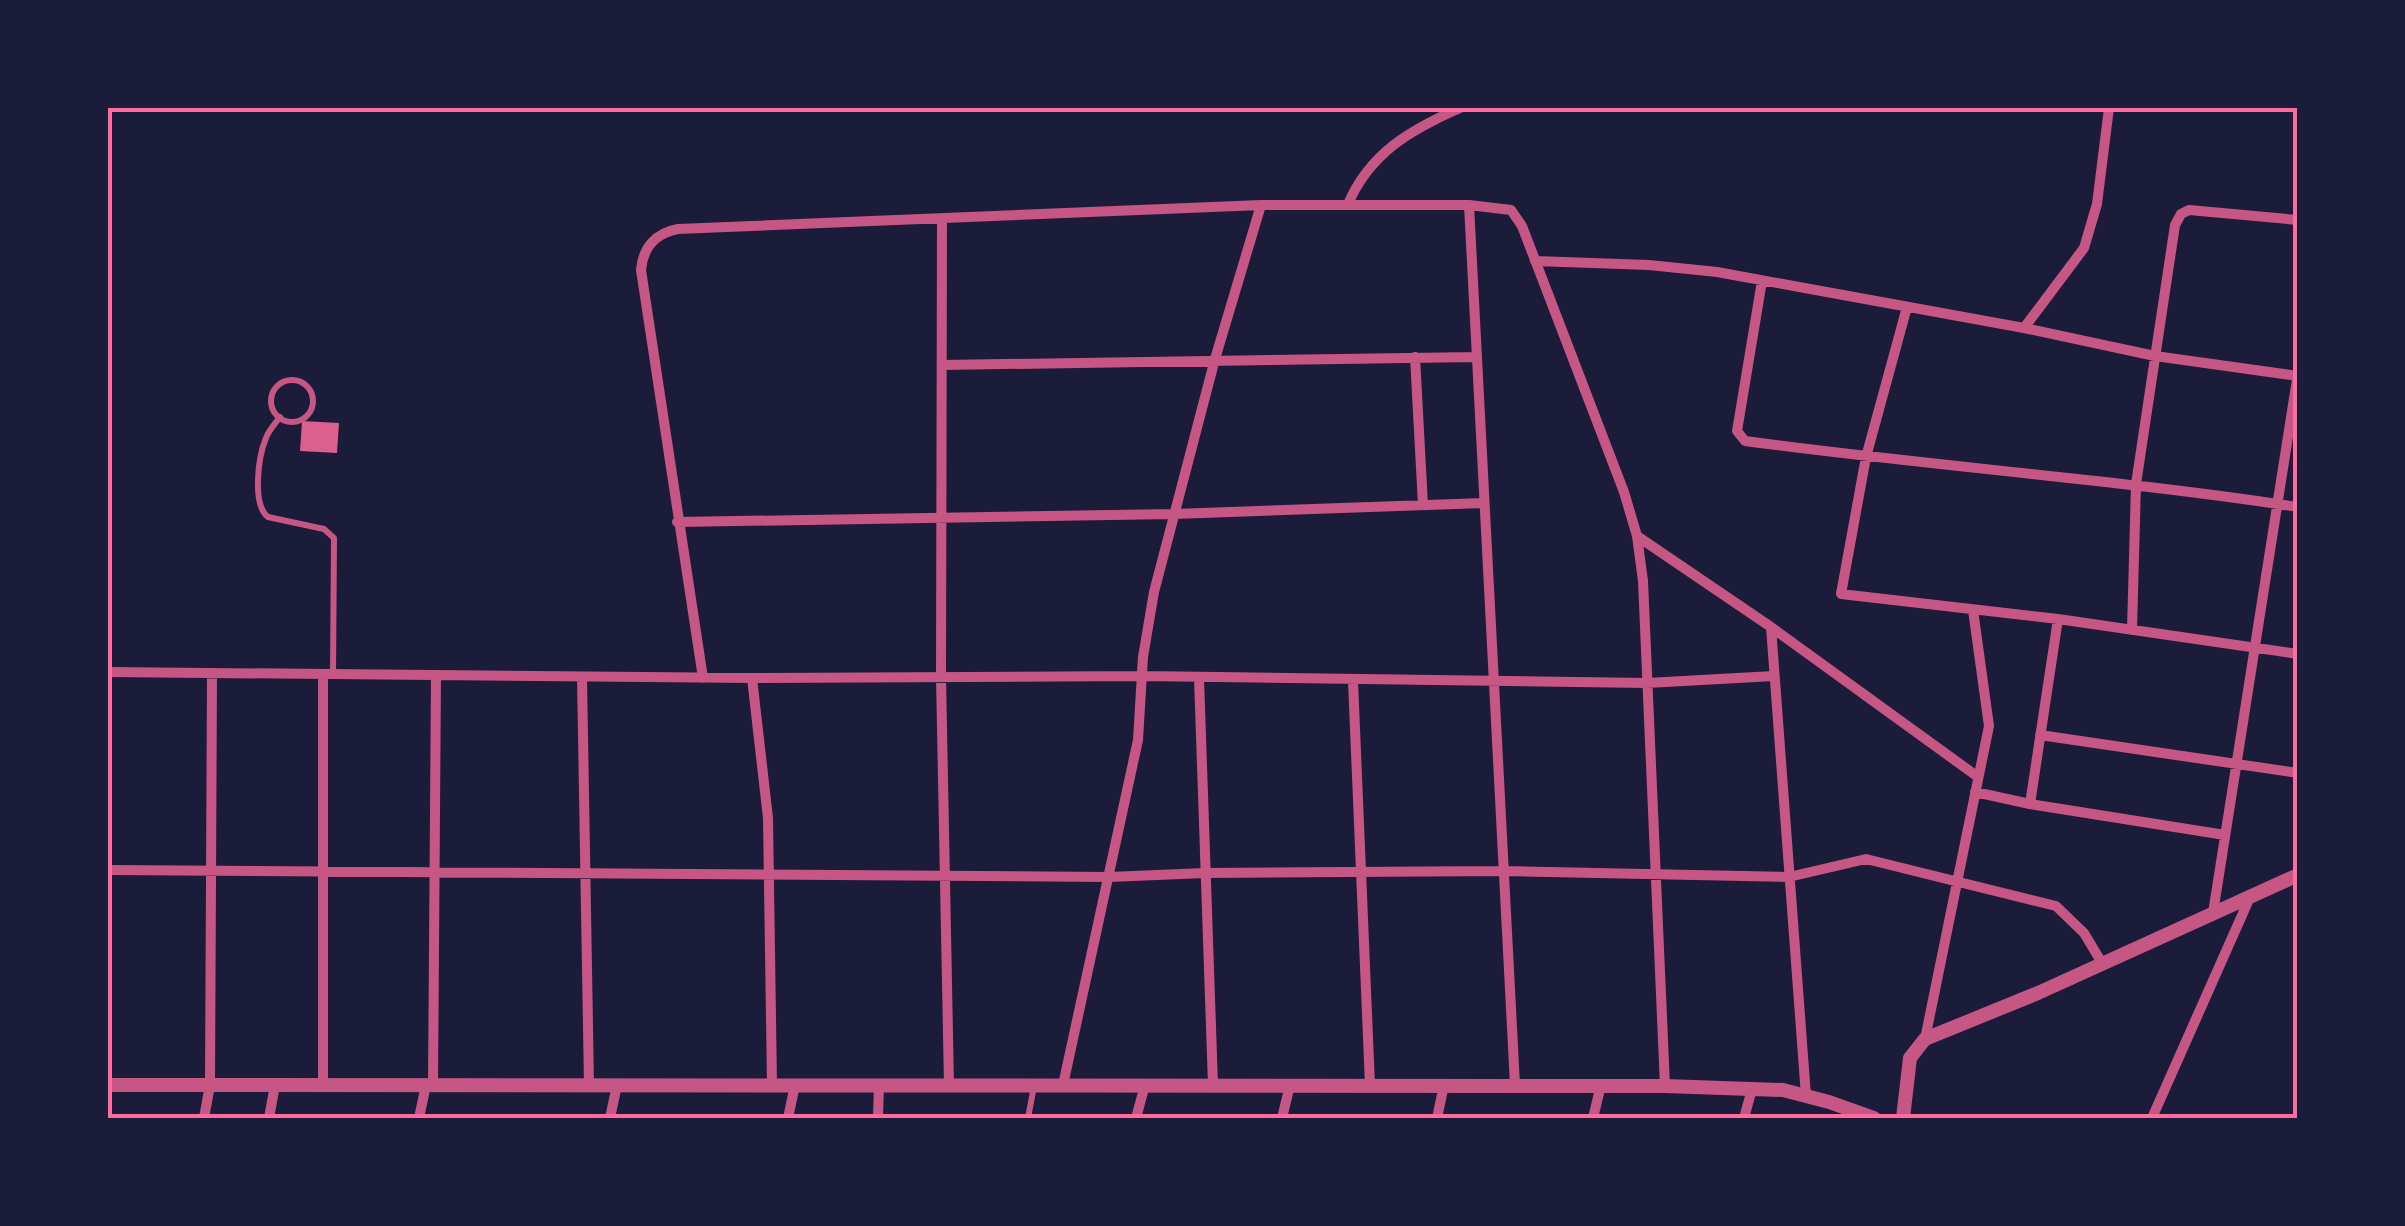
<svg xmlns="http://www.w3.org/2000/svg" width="2405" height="1226" viewBox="0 0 2405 1226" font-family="Lato,sans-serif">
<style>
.building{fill:#dd5f8e}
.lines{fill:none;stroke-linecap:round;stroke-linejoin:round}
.service{stroke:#c65784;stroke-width:6}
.minor{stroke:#c65784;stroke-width:10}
.tertiary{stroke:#c65784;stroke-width:14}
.neatline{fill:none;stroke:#ff6b9d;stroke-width:4}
</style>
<rect width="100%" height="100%" fill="#1b1b3a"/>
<path class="building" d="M302 421 339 423 337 453 300 451Z"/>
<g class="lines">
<path class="service" d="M271 401a21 21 0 1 1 42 0a21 21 0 1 1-42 0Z
M280 417C275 424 269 430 266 438 258 457 252 505 268 517L324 529 334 538 333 675
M1028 1118 1034 1086"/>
<path class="minor" d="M1348 204C1370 153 1410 130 1460 108
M1469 205 1515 1085
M942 219 941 677 949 1085
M1535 261 1649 265 1717 272 2024 328 2155 356 2298 376
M1762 281 1737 431 1745 441C1929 466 2114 479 2298 507
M1907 307 1866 457 1841 594 2058 619 2298 654
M2024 328 2084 248 2097 204 2109 108
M1415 357 1423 505
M942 365 1477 357
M677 522 1174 514 1484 503
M1637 536 1771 627 1978 777
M1771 627 1806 1096
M2132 630 2136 484 2175 225 2181 214 2189 210 2298 220
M108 672 752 678 1143 676 1647 683 1774 676
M323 675V1085
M582 677 589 1085
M703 678 641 270C643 247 656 233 678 229L1261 205H1469L1511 210 1522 226 1624 492 1637 536 1643 581 1665 1086
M752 678 768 818 772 1085
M1199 678 1213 1085
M1353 681 1370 1085
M2040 735 2298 773
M1975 792 2030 804 2225 835
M2030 804 2058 619
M108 870 1109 877 1205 873 1503 871 1789 877 1866 859 2056 906 2084 933 2102 963
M2213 913 2298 373
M1925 1039 1989 726 1973 610
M433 1085 436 675
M1063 1085 1138 740 1143 657 1154 592 1215 359 1261 205
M204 1118 210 1085 212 673
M269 1118 275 1085
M419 1118 426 1085
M610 1118 617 1085
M788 1118 795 1085
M878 1118 879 1085
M1136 1118 1145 1085
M1282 1118 1290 1085
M1437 1118 1444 1085
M1593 1118 1601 1085
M1744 1118 1752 1089
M2152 1118 2251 895"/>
<path class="tertiary" d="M108 1085 1665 1086 1783 1090 1829 1102 1874 1118
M1903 1118 1910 1058 1925 1039 2038 993 2298 875"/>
</g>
<rect width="2405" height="1226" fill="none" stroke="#1b1b3a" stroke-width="220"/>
<rect x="110" y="110" width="2185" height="1006" class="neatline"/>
</svg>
